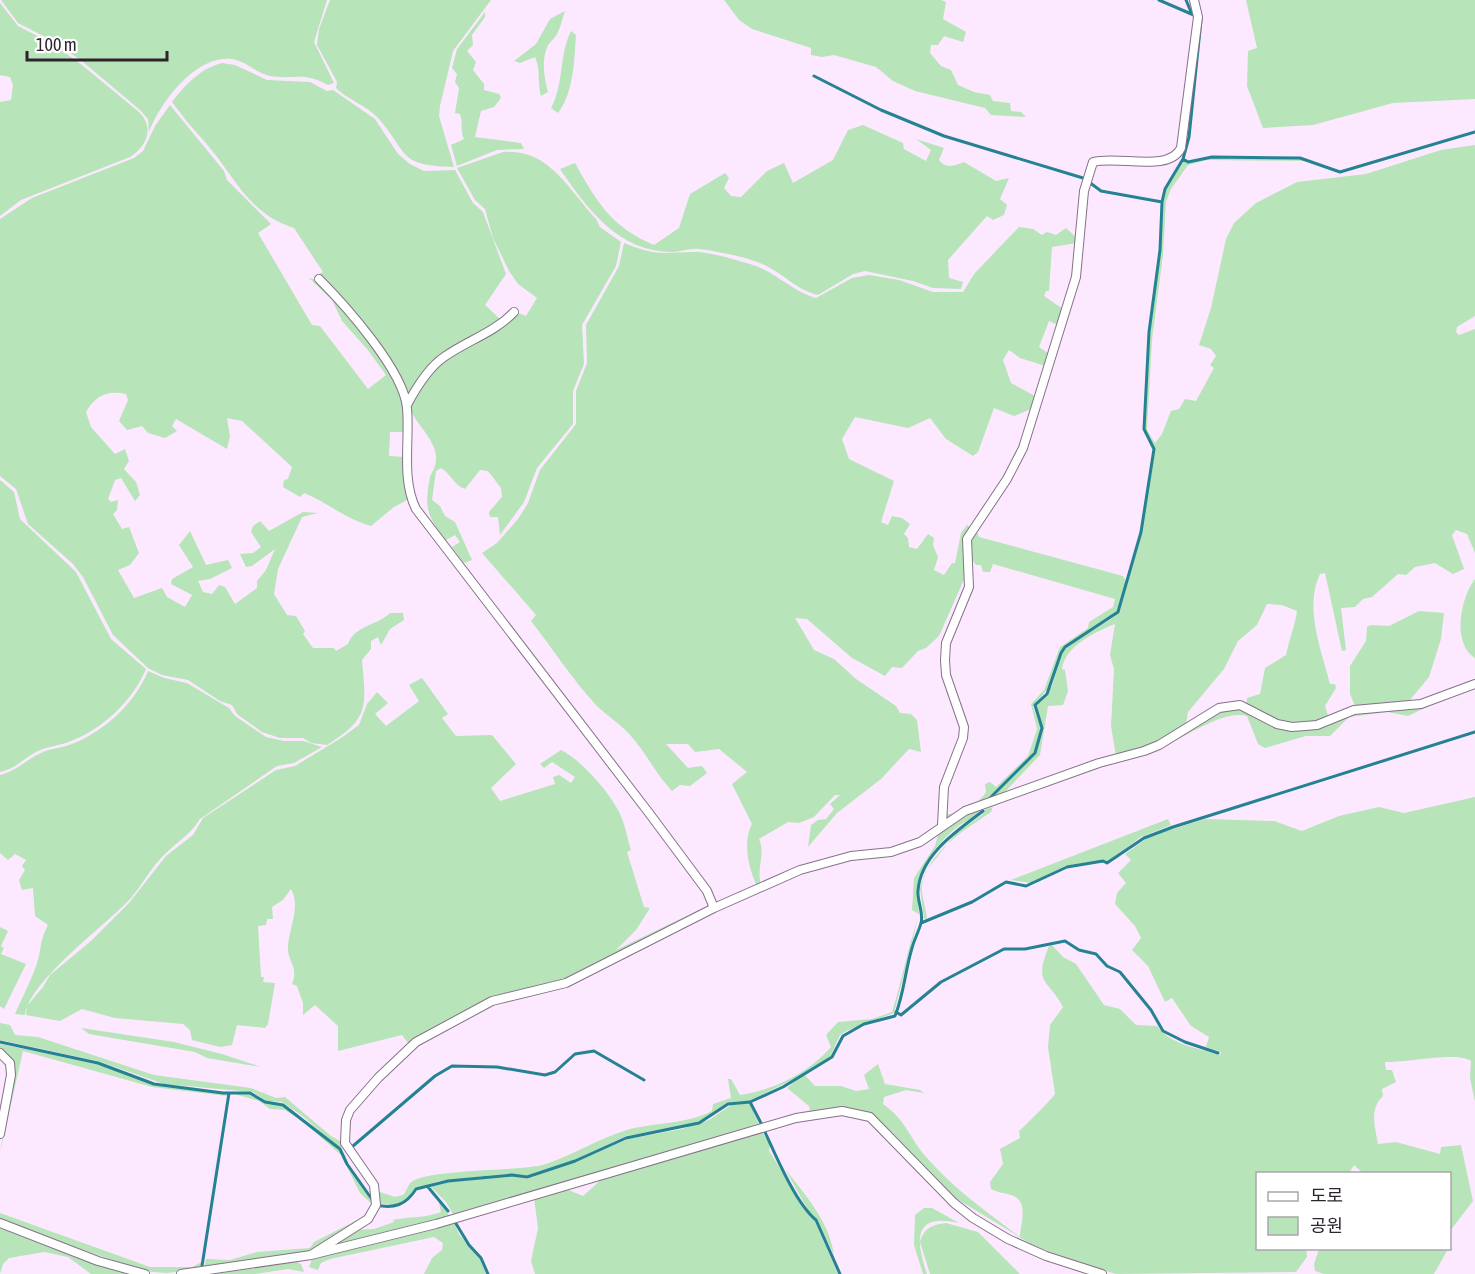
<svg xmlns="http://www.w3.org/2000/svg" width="1475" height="1274" viewBox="0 0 1475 1274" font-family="'Asap Condensed','Noto Sans KR',sans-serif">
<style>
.green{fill:#b7e4b9}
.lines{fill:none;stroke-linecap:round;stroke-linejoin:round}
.stream{stroke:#258292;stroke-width:3}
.minor-casing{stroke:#867189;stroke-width:10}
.minor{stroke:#fff;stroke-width:8}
</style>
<rect width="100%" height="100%" fill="#fde9ff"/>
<path class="green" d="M1 0H327L314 42 334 83 328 85C302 71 296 80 270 76 256 73 246 61 232 59 196 54 160 103 149 132L148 119 140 110 83 62 53 41 18 23Z
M330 0H491L453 51 440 106 439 116 454 167C397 166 409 153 378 118 366 105 348 100 336 88L337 82 317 45 319 29Z
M724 0H941L946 2 943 19 966 32 963 42 944 36 938 45H931L930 53 941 66 951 70 958 85 974 92 990 95 993 101 1010 103 1011 111 1021 112 1026 117 991 115 985 108 915 91 893 81 876 67 834 55 822 57 811 55V48L752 29 739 20Z
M1246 0H1475V99L1393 103 1313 125 1263 128 1247 86 1248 51 1257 48Z
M0 3 18 26 53 44 82 65 139 112C155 128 147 146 130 157L21 200 0 216V102L11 100 13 85 10 77 0 75Z
M565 11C562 19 561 27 557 34 555 38 551 41 548 45 541 60 544 77 548 92L541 96C537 82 541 70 535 57L520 63 514 61 536 44 550 19Z
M485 12V17L472 35 473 45 467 51 476 62 473 70 484 84V90L499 94 501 98 494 107 481 111 475 137 521 143 524 149 497 150 457 166 451 145 464 139C460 131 463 123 460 114L455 113 459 88 455 82 457 74 452 68 457 49Z
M571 31 576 35C574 61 574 92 558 113L551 108C564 84 559 55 571 31Z
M222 63 235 65 267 80 310 82 327 91 333 90 375 119 398 154 410 164 424 171 455 170 473 203 483 212 506 274 485 305 501 320 437 357 407 396C390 349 353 309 317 275L323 272 294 228C248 214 234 175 205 142 193 129 182 116 172 102 185 85 201 68 222 63Z
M170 105 224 171 227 180 271 224 258 233 312 325 320 326 368 389 386 375 367 349 342 321 332 300 309 278 318 280 387 364 406 405 405 432H390L389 456 405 457 409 499 394 507 371 526C346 519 328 503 304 493L300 497 283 487 284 480 288 479 292 467 242 421 227 418 230 436 227 449 176 419 172 426 177 431 165 438 148 433 142 426 127 430 119 421 128 400 126 394C107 390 95 396 86 412L91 427 115 454 125 449 129 461 124 469 136 482 140 495 135 501 121 478 115 480 108 499 111 502 118 500 117 510 113 514 122 529 129 527 139 553 130 565 118 570 134 598 162 588 167 597 185 607 192 595 171 584 172 579 193 567 179 545 190 531 206 565 228 560 232 568 210 579 198 581 203 592 212 594 219 585 225 587 235 604 257 588V581L266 570 275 549 252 566 246 567 240 554 253 553 261 547 251 532 253 526 260 521 269 531 303 512 318 513 302 517 278 569 274 594 287 615 296 616 305 631 303 634 313 648H334L336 651 348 644C354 626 378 625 390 613H403L404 620 390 629 381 645 378 637 371 641V649L362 660C366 707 370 718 327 745L311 743 303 738H280L262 732 237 714 232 705 220 701 188 680 162 675 148 668 113 635 83 577 73 564 28 524 16 489 0 476V219L32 198 134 158 143 151 155 126Z
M863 125 903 143 904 149 926 161 931 150 916 139 944 148 939 160C946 169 954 166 964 162L996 181 1009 178 1000 199 1007 205 1004 215 993 220 987 216 948 260 949 278 963 282 961 289 933 288 913 281 865 271 853 274 818 295C796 290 782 272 762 264 747 257 716 251 699 249 690 248 681 252 672 252 619 252 587 209 560 169L575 163C597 202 611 227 654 245L679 228 690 194 725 173 729 178 724 188 731 196 741 197 767 171 784 163 793 183 833 160 848 130Z
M1475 145V316L1457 327 1456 332 1459 335 1475 329V553L1467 534 1456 530 1452 535 1464 569 1453 574 1435 563 1415 567 1406 575 1398 574 1372 597 1363 599 1355 607 1341 608 1346 650 1342 651 1325 573 1320 574C1304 608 1321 649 1330 684H1335L1336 688 1325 706 1329 719C1294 732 1278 720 1246 706L1247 698 1260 694 1265 668 1286 655C1289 640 1295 626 1297 611L1282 605 1267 604 1257 625 1238 641 1224 669 1188 712 1185 728 1158 743 1116 756 1111 726 1114 669 1110 655 1115 624C1095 632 1065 646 1062 669L1065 670 1068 691 1063 705 1048 706 1040 755 1002 795 987 803 1036 754 1043 728 1036 706 1052 686 1062 653 1067 647 1111 619 1120 611 1142 532 1154 448 1145 429 1150 332 1161 250 1163 202 1166 189 1184 161 1188 163 1213 157 1299 159 1308 161 1207 160 1188 165 1171 189 1166 202 1163 255 1152 340 1147 430 1155 443 1162 434 1171 411 1179 409 1185 399 1196 401 1214 368 1210 365 1216 356 1211 349 1199 345 1211 308 1226 239 1234 223 1256 203 1297 182 1366 174 1441 150Z
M503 152C549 148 569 190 596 219L600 227 621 242 616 266 582 325 584 364 573 391V424L537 468 524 502 500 535 498 517H490L489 512 502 497 501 488 488 471 480 470 465 489C454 485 451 474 441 468L436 471 432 500 440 506 445 516 455 522 472 560 464 563 452 547 460 542 455 535 446 540C427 516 424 509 430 477 432 472 436 466 436 460 438 440 411 420 411 408 414 365 492 340 518 313L526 316 537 298 518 284 509 271 493 238 485 209 475 200 457 168Z
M1019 227 1033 229 1042 235 1047 232 1056 235 1066 228 1078 239 1077 243 1052 247 1049 291H1046L1044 296 1063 309 1058 325 1049 321 1039 347 1048 353 1045 366 1020 358 1009 350 1003 360 1011 383 1035 396 1031 409 1014 416 994 408 978 452 973 456 946 439 930 418 908 428 855 417 842 439 849 459 894 481 881 522 888 525 892 516 902 518 910 524 904 534 908 538 909 547 917 549 928 534 934 538 933 545 938 557 934 570 944 575 952 563H955L961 533 967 525 971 527 966 575 939 636 926 648 918 651 902 668 892 667 885 676 852 658 807 619 795 618 814 650 834 659 856 679 896 706 900 713 911 714 917 720 921 752 909 749 881 779 837 813 808 847 811 825 818 820 826 819 834 809 830 804 840 795H835L814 817 799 823 788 822 759 839C766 854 756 869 761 884L757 886C749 870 742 842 752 824L732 784 747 772 719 749 695 752 688 744H666L688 768 702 766 707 773 690 786 680 785 672 791C656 774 646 753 631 736 621 724 607 716 596 705 572 679 552 648 531 621L536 615 482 553 497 543 518 519 528 503 540 470 576 424V391L587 363 586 325 619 266 624 243C658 257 663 252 696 252 710 252 736 260 750 264 775 271 791 291 816 298L852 278 869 275 899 280 933 292H963L974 274Z
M0 480 14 492 20 519 76 572 111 639 146 669C133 700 103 729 71 741 60 746 47 746 36 752 23 759 15 769 0 772Z
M976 530 979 537 1123 576 1126 581 1117 612 1061 651 1049 687 1033 707 1041 729 1034 753 1026 764 983 802 945 820 944 814C957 816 980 803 986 792L985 784 990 782 996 787 1028 756 1037 729 1031 704 1044 690 1060 647 1088 628 1089 622 1113 607 1115 599 993 564 990 572H983L981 565H976C965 552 968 544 976 530Z
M1475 579V658C1451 643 1461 597 1475 579Z
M1419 611 1444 613 1441 639 1429 677 1405 706 1356 708 1350 694V666L1366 641 1367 627 1371 625 1389 626Z
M148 671 164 678 187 683 229 708 235 716 266 737 284 741H303L322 747 294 763 277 766 200 819C190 835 178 841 165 854 151 867 143 884 131 898 105 926 29 981 25 1015L15 1014C22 998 35 973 39 956 41 944 42 936 48 925L35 916 33 888 22 890 19 880 25 870 22 866 26 860 15 854 8 860 0 853V775C16 771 26 760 41 753 51 748 62 748 72 744 105 731 135 703 148 671Z
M422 678 448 714 442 718 456 736 492 735 516 764 491 788 500 801 555 784 553 777 559 775 571 783 575 777 552 762 544 768 540 764 561 750C580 759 609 792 618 810 625 822 627 838 631 850L627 852 644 907 650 908 636 930 616 950 703 908 680 924 565 982 507 995 408 1043 402 1035 338 1051V1026L315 1005 303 1015V1003L297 986 292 984C299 965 287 962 288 946 289 929 301 906 291 889L283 900 272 907 273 919H267L266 925 258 926 261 977H264L263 982 275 983 268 1024 265 1028 237 1025 232 1045 220 1047 192 1040 190 1030 183 1024 115 1018 82 1009 60 1021 26 1015 27 1006 43 987 50 975 91 941 129 903 166 856 193 835 203 818 276 770 295 766 341 738 359 725 367 704 377 692 388 703 375 714 386 726 419 701 409 685Z
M1461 691 1408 716 1387 712 1349 717 1330 736H1306L1265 748 1258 744 1247 716C1220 709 1176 744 1149 754L1224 710 1238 709 1277 728 1295 731 1356 712 1412 709Z
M1475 797V1102L1470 1078 1471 1061C1458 1051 1406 1063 1385 1062L1386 1070H1392L1396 1082 1382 1089 1383 1096C1369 1109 1375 1127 1378 1144L1396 1142 1440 1154 1441 1147 1461 1145 1473 1201 1450 1231V1174L1363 1173 1354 1165 1349 1173 1258 1174V1248L1306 1249 1307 1257 1296 1272 1116 1274 1068 1260 1031 1244 957 1199 892 1132 873 1117 845 1109 810 1112 809 1106 787 1088 804 1074 815 1086H841L856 1091 869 1089 864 1075 878 1064 885 1084 920 1090 924 1093 906 1090 884 1097 883 1104C907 1121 909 1138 927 1158 954 1189 987 1212 1020 1237 1020 1225 1029 1204 1014 1196 1007 1193 998 1193 991 1189L990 1182 1003 1164 1000 1149 1020 1138 1019 1131C1023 1128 1052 1099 1055 1094L1048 1047 1050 1025 1063 1007C1048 978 1033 985 1049 946L1052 945 1063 957 1076 964 1104 1005 1120 1009 1136 1025 1157 1026C1171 1045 1198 1048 1220 1055L1221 1052 1206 1047 1209 1037 1191 1026 1172 998 1165 1002 1148 966 1132 950 1141 938 1135 926 1115 904 1117 893 1126 883 1118 873 1131 860 1125 854 1150 836 1205 819 1274 821 1302 831 1339 816 1379 807 1404 813Z
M993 807 991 812C965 830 928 851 922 886 921 895 926 908 927 918L924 919 920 888 926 871 957 832 982 815 986 809Z
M982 808C977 817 964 821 956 828 928 851 915 878 919 914L912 910 914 878 935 846 938 835 947 826Z
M1168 819 1171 825 1141 837 1107 862 1102 860 1065 866 1031 883 1011 880Z
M918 919 894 1013 846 1031 840 1035 830 1057 794 1079 749 1101 731 1102 707 1118 692 1124 626 1136 574 1160 525 1176 504 1174 439 1181 414 1189 405 1202 391 1205 378 1203 380 1192 395 1197 403 1195C406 1192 408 1186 410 1183 426 1168 521 1172 546 1164 573 1155 599 1138 627 1130 655 1122 684 1125 712 1111L713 1104 731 1098 728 1079H731L740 1095C772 1091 810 1072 831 1047L826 1035 838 1022 872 1019 892 1012C902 981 907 950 918 919Z
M0 927 8 931 1 946 4 948 1 954 26 964 4 1009 0 1006Z
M0 1023 10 1025 15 1035 38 1037 154 1075 251 1088 276 1098 285 1097 331 1136 342 1142 344 1147H337L305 1118 282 1102 266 1101 253 1092 164 1084 98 1061 0 1040Z
M81 1028 174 1042 222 1054 261 1067 207 1058 195 1052 89 1034Z
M0 1044 98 1064 154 1085 228 1093 227 1096 152 1087 23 1051 0 1153 13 1073 12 1059 0 1049Z
M231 1093 250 1094 264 1102 283 1106 304 1120 341 1152 374 1206 360 1193 341 1155 302 1121 285 1110 270 1109 259 1101Z
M749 1103 760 1126 453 1214 446 1202 431 1187 449 1182 513 1176 527 1179 577 1161 628 1139 682 1129 709 1120 731 1105Z
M763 1133 770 1145 769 1151C782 1169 800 1210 815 1221L838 1274H535L531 1261 538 1228 534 1198 566 1189 583 1196 602 1179Z
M785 1169C805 1194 830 1223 834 1255L816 1218 809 1212Z
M438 1198 450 1217 325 1247 356 1230 374 1229 394 1222 393 1220C412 1216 421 1219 441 1212Z
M924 1208H932L959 1223C912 1212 916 1242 927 1274H923L914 1245 915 1215Z
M0 1213 150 1267H192L202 1262 201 1269 166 1273 143 1271 0 1220Z
M369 1214 311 1252 204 1268 206 1259 230 1260 257 1252 310 1248 314 1242Z
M454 1222 459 1234 480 1259 486 1274H424L432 1258 442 1250 443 1243 434 1237 330 1259 321 1263 318 1270 309 1267 313 1256Z
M946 1223 978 1232 1020 1274H930L920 1242C924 1228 932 1225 946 1223Z
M0 1227 128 1274H91L68 1257 44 1252 9 1258 3 1264 0 1274Z
M1319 1249V1248L1448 1249 1434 1274H1324L1315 1271 1314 1264Z
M297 1262 301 1264 304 1272 288 1269 255 1274H215Z"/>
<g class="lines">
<path class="stream" d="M1159 0 1196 16
M1186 0 1191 12
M814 76 881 110 944 136 1083 178
M1183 159 1188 162 1212 157 1300 158 1340 172 1475 132
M1089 182 1101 191 1162 202
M988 800 1035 753 1042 728 1035 705 1047 694 1061 653 1065 647 1118 612 1141 532 1154 449 1144 429 1149 332 1160 250 1162 202 1165 189 1183 159 1189 137 1201 20
M921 923 972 902 1006 882 1026 886 1067 867 1103 861 1107 863 1144 838 1173 827 1475 732
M896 1012 901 1015 941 982 1004 949H1025L1065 941 1079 950 1096 954 1107 966 1120 972 1151 1010 1163 1031 1185 1042 1218 1053
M0 1042 98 1063 154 1084 223 1093H250L265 1102 283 1105 340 1149 347 1164 376 1205C394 1209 406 1205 416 1189L448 1181 512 1175 527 1177 575 1161 626 1138 699 1123 728 1104 750 1102 783 1087 832 1057 843 1036 864 1024 895 1016C904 994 905 971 912 948 914 940 919 931 921 923 924 913 917 901 918 891 920 855 958 830 983 811
M750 1102 762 1125
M765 1132C775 1154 796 1204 816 1220L840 1274
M353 1146 435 1076 452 1066 497 1067 545 1075 555 1072 575 1054 594 1051 644 1080
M428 1187 448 1211
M455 1222 469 1245 481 1258 488 1274
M202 1266 229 1093"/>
<defs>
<path id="minor" d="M319 279C345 305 404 371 407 408 410 440 401 479 416 509L649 813 707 891 714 908
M407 405C416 388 428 368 444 357 468 340 494 333 514 312
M942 825 944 787 963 738 964 727 946 675 945 660 946 643 969 587 967 539 1007 479 1023 448 1076 277 1084 191 1093 162C1118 155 1169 173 1181 148L1198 17 1194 0
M0 1053 10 1063 11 1075 0 1134
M0 1223 98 1261 145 1274
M311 1255 368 1219 376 1205 374 1185 345 1143 346 1120 350 1110 378 1078 416 1042 492 1001 566 983 714 908 800 870 851 856 891 852 920 842 965 811 1099 763 1144 751 1159 745 1219 708 1240 705 1277 724 1292 727 1317 725 1354 710 1421 704 1475 684
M181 1274 311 1255 436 1224 796 1118 842 1111 870 1117 954 1203 973 1218 1008 1239 1046 1256 1102 1274"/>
</defs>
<use href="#minor" class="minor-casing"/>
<use href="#minor" class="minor"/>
</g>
<rect x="1256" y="1172" width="195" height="78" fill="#ffffff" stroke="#aba7ab" stroke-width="1.5"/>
<rect x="1268" y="1192" width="30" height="9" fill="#ffffff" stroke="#aba7ab" stroke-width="1.5"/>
<text x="1310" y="1202" font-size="18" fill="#2d242e">도로</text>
<rect x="1268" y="1217" width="30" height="18" fill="#b7e4b9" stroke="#aba7ab" stroke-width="1.5"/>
<text x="1310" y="1232" font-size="18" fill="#2d242e">공원</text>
<path d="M27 51v9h140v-9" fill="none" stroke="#2d242e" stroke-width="3"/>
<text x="36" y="51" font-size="18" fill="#2d242e" stroke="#ffffff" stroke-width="4.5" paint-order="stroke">100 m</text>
</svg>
